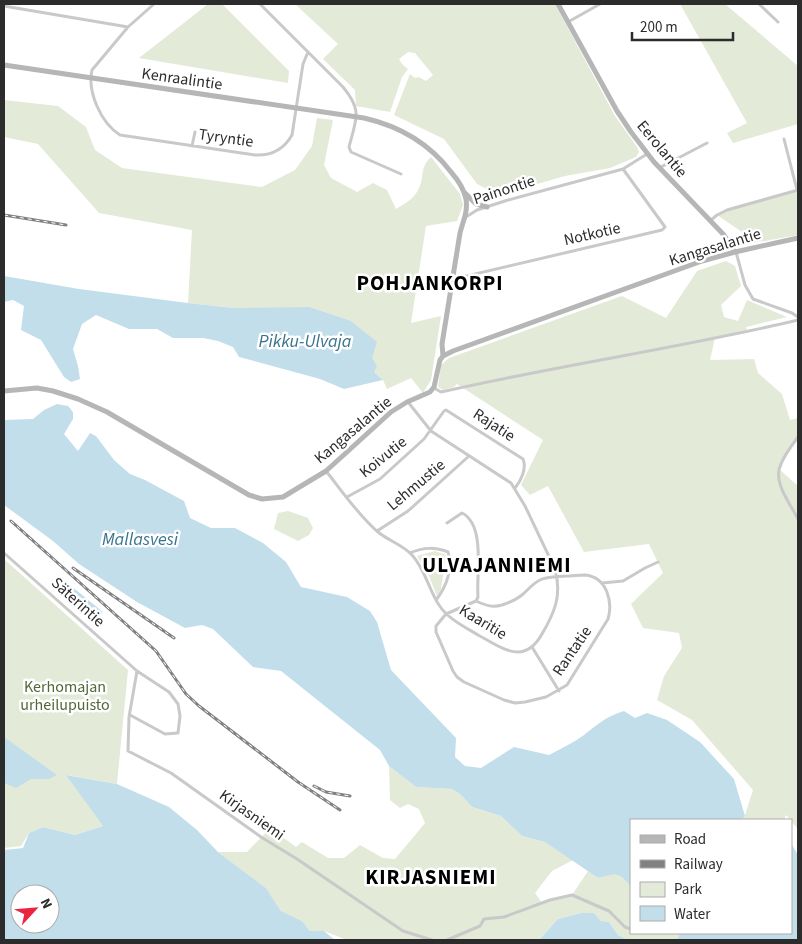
<svg xmlns="http://www.w3.org/2000/svg" width="802" height="944" viewBox="0 0 802 944" font-family="'Source Sans 3',sans-serif">
<style>
.green{fill:#e3ead8}
.water{fill:#c3deeb;fill-rule:evenodd}
.lines{fill:none;stroke-linecap:round;stroke-linejoin:round}
.street{stroke:#c9c9c9;stroke-width:3}
.secondary{stroke:#b6b6b6;stroke-width:5}
.rail-casing{stroke:#818181;stroke-width:3}
.rail{stroke:#fff;stroke-width:1;stroke-dasharray:4;stroke-linecap:butt}
.labels{text-anchor:middle;dominant-baseline:central;stroke-width:5;stroke-linejoin:round;paint-order:stroke}
.street-label{font-size:16px;fill:#2c2c2c;stroke:#fff}
.park-label{font-size:16px;fill:#516838;stroke:#fff}
.water-label{font-size:18px;font-style:italic;fill:#38738f;stroke:#fff}
.district-label{font-size:21px;font-weight:bold;letter-spacing:1px;fill:#000;stroke:#fff}
</style>
<rect width="100%" height="100%" fill="#fff"/>
<path class="green" d="M208 4H222L289 71 288 83 139 58Z
M295 4H555L615 116 637 147 639 152 636 157 610 168 565 176 506 193 491 191 477 184 444 139 394 115 410 74 415 78 419 77 426 81 433 75 415 53 408 52 399 59 402 64 408 69 402 77 390 112 356 106 355 90 323 59 338 44Z
M680 4H725L798 66V124L733 143 727 133 747 123Z
M4 100 58 106 86 127 95 150 122 168 262 187 295 170 312 146 317 118 333 120 324 165 331 178 357 192 373 183 387 190 396 209C404 204 414 199 418 190 425 178 419 168 431 157L460 194 463 205 457 221 426 226 411 323 441 316 431 380 423 393 411 378 387 389 383 380 374 372 234 308 188 303 192 230 99 213 38 144 4 137Z
M798 190V235L753 243 745 234 717 215 727 210Z
M726 261 735 266 741 286 721 305 724 317 738 321 747 300 787 317 746 327 747 330 715 338 710 360 754 359 758 373 782 394 790 420 798 418V434L779 469 798 486V829L786 815 784 820H741L745 815 753 790 692 720 657 700 664 676 682 648 679 633 643 628 631 604 663 573 649 544 584 552 548 486 530 495 521 485 543 440 457 384 454 387 443 390 438 387 441 365 449 358 622 296 666 318 697 271Z
M288 511 308 518 313 528 309 535 298 541 274 529 278 513Z
M435 551 446 555 441 589 437 596 427 571 417 556Z
M4 559 128 670 117 784 67 775 103 826 75 835 43 827 29 833 21 846 4 848Z
M389 766 416 787 452 789 460 794 472 807 501 816 522 836 545 842 573 860 552 871 535 893 542 903 572 895 588 871 598 878 613 873 623 876 631 887V933H680L677 940H628L618 935 609 922 601 921 594 913H581L558 919 539 940H347L324 931H310L302 921 281 911 266 888 218 852H247L270 828 296 847 302 842 328 858H344L360 845 383 858 395 859 425 823 419 809 408 804 400 808 390 800Z"/>
<path class="water" d="M4 276 79 289 188 303 234 308 309 307 351 321 377 342 372 358 377 366 374 372 383 380 344 389 320 379 239 357 233 347 218 341 203 338H173L157 329H129L96 315 82 324 73 349 78 366 80 379 71 382 64 377 41 340 21 330 24 306 13 300 4 302Z
M57 404 68 406 73 412V419L64 434 78 451 90 433 96 436 114 460 130 474 145 480 184 501 190 518 211 528H235L263 543 286 562 301 587 347 597 370 611 377 622 391 670 456 738 455 757 465 766 481 768 514 747 549 755C560 749 573 743 584 735 598 724 605 717 624 711L635 718 647 713 667 720 700 742 734 779 745 816 741 820H631V887C619 871 617 873 598 878L545 842 522 836 501 816 472 807 460 794 452 789 416 787 389 766 380 750 281 671 253 667 213 629 202 625 185 628 137 602 79 564 53 541 4 505V420L33 419 44 410Z
M59 576 103 612 97 619 53 583Z
M4 737 57 775 49 779H31L16 788 4 783Z
M66 775 117 784 169 807 197 830 218 852 266 888 281 911 302 921 310 931H324L335 940H4V850L23 848 29 833 43 827 75 835 103 826ZM20 894H50V924H20Z
M791 843 798 855V940H677L680 933H791Z
M581 913H594L601 921 609 922 618 935 628 940H539L558 919Z"/>
<g class="lines">
<path class="street" d="M154 4 128 27 92 70C87 92 101 123 120 135L255 155C272 156 284 149 292 135L303 64 308 52
M260 4 343 87C363 111 356 119 349 147L351 152 401 174
M759 4 778 22
M4 6 128 27
M568 22 600 4
M784 139 797 190
M192 146 195 132
M659 168 707 143
M466 217 477 210 508 200 623 169 647 154
M710 221 717 215 727 210 798 190
M736 252 745 285 753 299 792 313 798 317
M454 279 662 230 665 227 623 169
M434 388 441 392C560 365 680 348 798 320
M798 437C792 445 785 454 781 464 772 482 790 503 798 519
M326 471C342 491 358 515 378 532 389 541 403 545 412 555 425 569 429 590 439 605 448 619 465 627 478 635 502 648 524 666 542 634 555 612 562 595 555 569L525 506 511 483 431 431 408 402
M347 497 380 479 424 439 444 411 446 410 523 459C527 468 521 481 515 488
M447 523 462 513C486 525 476 575 478 597L476 601 446 614 436 626V632L453 671 457 677 464 682 504 700 515 703 525 702 546 697 567 685 608 619C613 602 607 577 585 575 579 575 572 576 566 576 557 577 548 576 540 580 532 584 528 590 522 595 517 599 508 603 502 605 492 608 485 605 476 601
M377 531 408 511 469 456
M4 553 137 671 169 692 178 704 180 716 178 733 165 734 130 715
M410 553C424 547 435 547 448 552 453 568 447 586 436 600
M602 583 623 581 645 568 658 562
M532 647 559 691
M137 671 129 717 128 751 171 773 261 837 297 859 403 931 432 940
M447 940 480 926 484 919 504 917 550 900 572 895 609 911 625 927 631 929"/>
<path class="secondary" d="M558 4 617 111 631 132 654 162 724 235 735 252
M4 65 364 118C399 126 429 143 451 172 458 180 464 189 466 199 468 212 463 221 460 233L442 344 443 356 440 360 434 387 430 392 407 402 391 412 326 471 283 497 262 499 249 495 107 412 78 399 53 391 37 388 4 391
M465 193 476 204 487 207
M443 356 453 351 702 261 735 252 798 238"/>
<defs>
<path id="rail" d="M4 215 66 225
M11 521 156 651 186 694 199 706 298 782 340 810
M73 568 174 638
M314 786 326 792 350 796"/>
</defs>
<use href="#rail" class="rail-casing"/>
<use href="#rail" class="rail"/>
</g>
<g class="labels">
<g class="street-label">
<text transform="translate(182 79) rotate(8)">Kenraalintie</text>
<text transform="translate(226 138) rotate(8)">Tyryntie</text>
<text transform="translate(662 149) rotate(50)">Eerolantie</text>
<text transform="translate(504 190) rotate(-18)">Painontie</text>
<text transform="translate(592 234) rotate(-13)">Notkotie</text>
<text transform="translate(715 247) rotate(-17)">Kangasalantie</text>
<text transform="translate(494 425) rotate(33)">Rajatie</text>
<text transform="translate(353 430) rotate(-40)">Kangasalantie</text>
<text transform="translate(383 457) rotate(-39)">Koivutie</text>
<text transform="translate(416 485) rotate(-40)">Lehmustie</text>
<text transform="translate(78 602) rotate(42)">Säterintie</text>
<text transform="translate(483 622) rotate(31)">Kaaritie</text>
<text transform="translate(572 651) rotate(-56)">Rantatie</text>
<text transform="translate(252 815) rotate(35)">Kirjasniemi</text>
</g>
<g class="park-label">
<text x="65" y="687">Kerhomajan<tspan x="65" dy="18">urheilupuisto</tspan></text>
</g>
<g class="water-label">
<text x="305" y="341">Pikku-Ulvaja</text>
<text x="140" y="539">Mallasvesi</text>
</g>
<g class="district-label">
<text x="430" y="283">POHJANKORPI</text>
<text x="497" y="565">ULVAJANNIEMI</text>
<text x="431" y="877">KIRJASNIEMI</text>
</g>
</g>
<rect width="802" height="944" fill="none" stroke="#2c2c2c" stroke-width="10"/>
<rect x="630" y="819" width="162" height="115" fill="#ffffff" stroke="#ababab"/>
<rect x="640" y="835" width="25" height="8" fill="#b6b6b6" stroke="#ababab"/>
<text x="674" y="844" font-size="15" fill="#2c2c2c">Road</text>
<rect x="640" y="860" width="25" height="8" fill="#818181" stroke="#ababab"/>
<text x="674" y="869" font-size="15" fill="#2c2c2c">Railway</text>
<rect x="640" y="882" width="25" height="15" fill="#e3ead8" stroke="#ababab"/>
<text x="674" y="894" font-size="15" fill="#2c2c2c">Park</text>
<rect x="640" y="906" width="25" height="15" fill="#c3deeb" stroke="#ababab"/>
<text x="674" y="919" font-size="15" fill="#2c2c2c">Water</text>
<g transform="translate(35 909) rotate(64)"><circle r="24" fill="#ffffff" stroke="#ababab"/>
<path d="M0-4L9 19L0 12L-9 19Z" fill="#eb2540"/>
<text y="-8" font-size="14" font-weight="bold" text-anchor="middle" fill="#2c2c2c">N</text>
</g>
<path d="M632 32v8h101v-8" fill="none" stroke="#2c2c2c" stroke-width="2.5"/>
<text x="640" y="32" font-size="15" fill="#2c2c2c" stroke="#ffffff" stroke-width="4" paint-order="stroke">200 m</text>
</svg>
